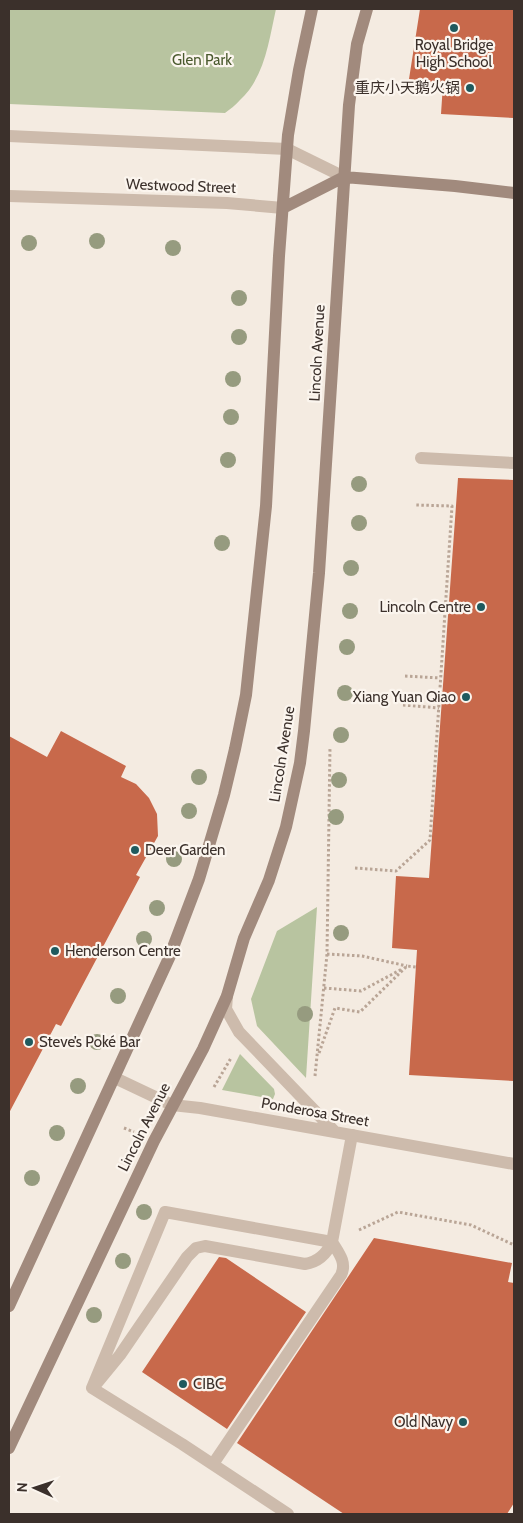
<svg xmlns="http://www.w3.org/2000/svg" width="523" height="1523" viewBox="0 0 523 1523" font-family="Cabin,'Noto Sans SC',sans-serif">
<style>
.green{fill:#b8c4a0}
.building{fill:#c8694b}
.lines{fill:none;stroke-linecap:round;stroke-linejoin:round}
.path{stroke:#b9a596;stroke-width:3;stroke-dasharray:2.5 2.5;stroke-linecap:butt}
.service{stroke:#cdbbac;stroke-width:12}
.tertiary{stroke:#cdbbac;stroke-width:12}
.secondary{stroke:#a18a7d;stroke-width:12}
.tree{fill:#969b7f}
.poi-dot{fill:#1f5a5e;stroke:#fbf5ee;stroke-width:2}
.labels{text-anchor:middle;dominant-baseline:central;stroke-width:4.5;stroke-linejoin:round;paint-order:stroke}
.poi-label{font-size:15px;fill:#3b302b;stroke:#fbf5ee;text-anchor:end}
.park-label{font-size:15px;fill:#4a5a2e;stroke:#fbf5ee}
.street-label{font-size:15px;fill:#3b302b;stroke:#fbf5ee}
</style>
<rect width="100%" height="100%" fill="#f4ebe1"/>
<path class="green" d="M9 9H276C269 40 265 77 240 100 236 105 230 109 225 113L9 104Z
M317 907 306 1078 257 1026 251 999 277 931Z
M240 1054 274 1089 275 1094 273 1099 222 1090Z"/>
<path class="building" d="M420 9H514V118L441 114 443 84 409 79Z
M458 478 514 480V1081L409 1075 417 950 392 948 396 876 429 878Z
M61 731 126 766 121 777 136 784 149 798 157 814 158 836 136 875 140 877 61 1026 56 1024 9 1113V736L47 757Z
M374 1238 512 1263 508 1282 514 1283V1503L507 1514H344L237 1443Z
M219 1257 226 1258 306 1312 227 1429 142 1372Z"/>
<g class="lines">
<path class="path" d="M405 676 440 678
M403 705 439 708
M355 868 396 871 430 840 452 506 416 505
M327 954 362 956 407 966
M324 988 361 991 402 969
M319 1053 335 1008 360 1012 407 966 416 967
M315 1076 327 954 330 747
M214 1087 231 1058
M124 1128 134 1132
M359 1230 398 1212 471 1225 514 1245"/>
<path class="service" d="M421 458 514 463
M97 1383 120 1355 187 1257 196 1248 205 1246 305 1264C318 1262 327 1253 332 1242L352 1135
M92 1388 165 1212 332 1242C339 1253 347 1263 341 1275L213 1464
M92 1388 182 1444 288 1514"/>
<path class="tertiary" d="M9 136 287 149 344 177
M9 196 227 203 283 208
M227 996 226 1009 239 1032 335 1132
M115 1078 172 1105 200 1108 514 1164"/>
<path class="secondary" d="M283 208 344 177 455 186 514 193
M9 1306 169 958 199 879 224 795 235 749 246 695 266 506 279 256 288 135 299 70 312 9
M9 1448 154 1141 203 1049 227 996 244 938 269 880 286 827 300 763 304 731 319 573 349 105 357 44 367 9"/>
</g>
<g class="tree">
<circle cx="97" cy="241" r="8"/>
<circle cx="29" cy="243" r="8"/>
<circle cx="173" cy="248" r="8"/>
<circle cx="239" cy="298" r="8"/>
<circle cx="239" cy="337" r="8"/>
<circle cx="233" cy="379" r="8"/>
<circle cx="231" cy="417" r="8"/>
<circle cx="228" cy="460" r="8"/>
<circle cx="359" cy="484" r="8"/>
<circle cx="359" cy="523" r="8"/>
<circle cx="222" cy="543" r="8"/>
<circle cx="351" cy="568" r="8"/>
<circle cx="350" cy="611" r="8"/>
<circle cx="347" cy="647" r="8"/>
<circle cx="345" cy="693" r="8"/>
<circle cx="341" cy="735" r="8"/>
<circle cx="199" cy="777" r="8"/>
<circle cx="339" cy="780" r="8"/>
<circle cx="189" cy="811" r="8"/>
<circle cx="336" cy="817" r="8"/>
<circle cx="174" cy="859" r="8"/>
<circle cx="157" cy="908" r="8"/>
<circle cx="341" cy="933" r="8"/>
<circle cx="144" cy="939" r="8"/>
<circle cx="118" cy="996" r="8"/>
<circle cx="305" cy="1014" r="8"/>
<circle cx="97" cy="1042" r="8"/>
<circle cx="78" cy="1086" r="8"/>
<circle cx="57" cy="1133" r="8"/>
<circle cx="32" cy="1178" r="8"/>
<circle cx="144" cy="1212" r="8"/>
<circle cx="123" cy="1261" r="8"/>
<circle cx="94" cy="1315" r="8"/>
</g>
<g class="poi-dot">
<circle cx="454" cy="28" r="5"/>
<circle cx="470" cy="88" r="5"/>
<circle cx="481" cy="607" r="5"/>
<circle cx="466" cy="697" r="5"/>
<circle cx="135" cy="850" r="5"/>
<circle cx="55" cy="951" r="5"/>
<circle cx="29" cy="1042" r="5"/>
<circle cx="183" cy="1384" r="5"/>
<circle cx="463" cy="1422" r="5"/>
</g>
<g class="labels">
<g class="poi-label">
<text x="454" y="45" text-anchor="middle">Royal Bridge<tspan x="454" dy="17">High School</tspan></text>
<text x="460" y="88">重庆小天鹅火锅</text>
<text x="471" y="607">Lincoln Centre</text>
<text x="456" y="697">Xiang Yuan Qiao</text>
<text x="145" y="850" text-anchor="start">Deer Garden</text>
<text x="65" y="951" text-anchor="start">Henderson Centre</text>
<text x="39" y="1042" text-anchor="start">Steve’s Poké Bar</text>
<text x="193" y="1384" text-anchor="start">CIBC</text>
<text x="453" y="1422">Old Navy</text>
</g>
<g class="park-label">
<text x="202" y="60">Glen Park</text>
</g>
<g class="street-label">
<text transform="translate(181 186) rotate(2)">Westwood Street</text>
<text transform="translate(317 353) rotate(-87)">Lincoln Avenue</text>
<text transform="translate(282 754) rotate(-81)">Lincoln Avenue</text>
<text transform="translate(315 1112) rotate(10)">Ponderosa Street</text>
<text transform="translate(144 1127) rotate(-63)">Lincoln Avenue</text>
</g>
</g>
<rect width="523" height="1523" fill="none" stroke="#3b302b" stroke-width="20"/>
<g transform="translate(35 1488) rotate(273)" stroke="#fbf5ee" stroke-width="4" paint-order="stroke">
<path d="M0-4L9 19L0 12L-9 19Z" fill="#3b302b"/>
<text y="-8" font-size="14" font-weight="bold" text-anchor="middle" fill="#3b302b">N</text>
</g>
</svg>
